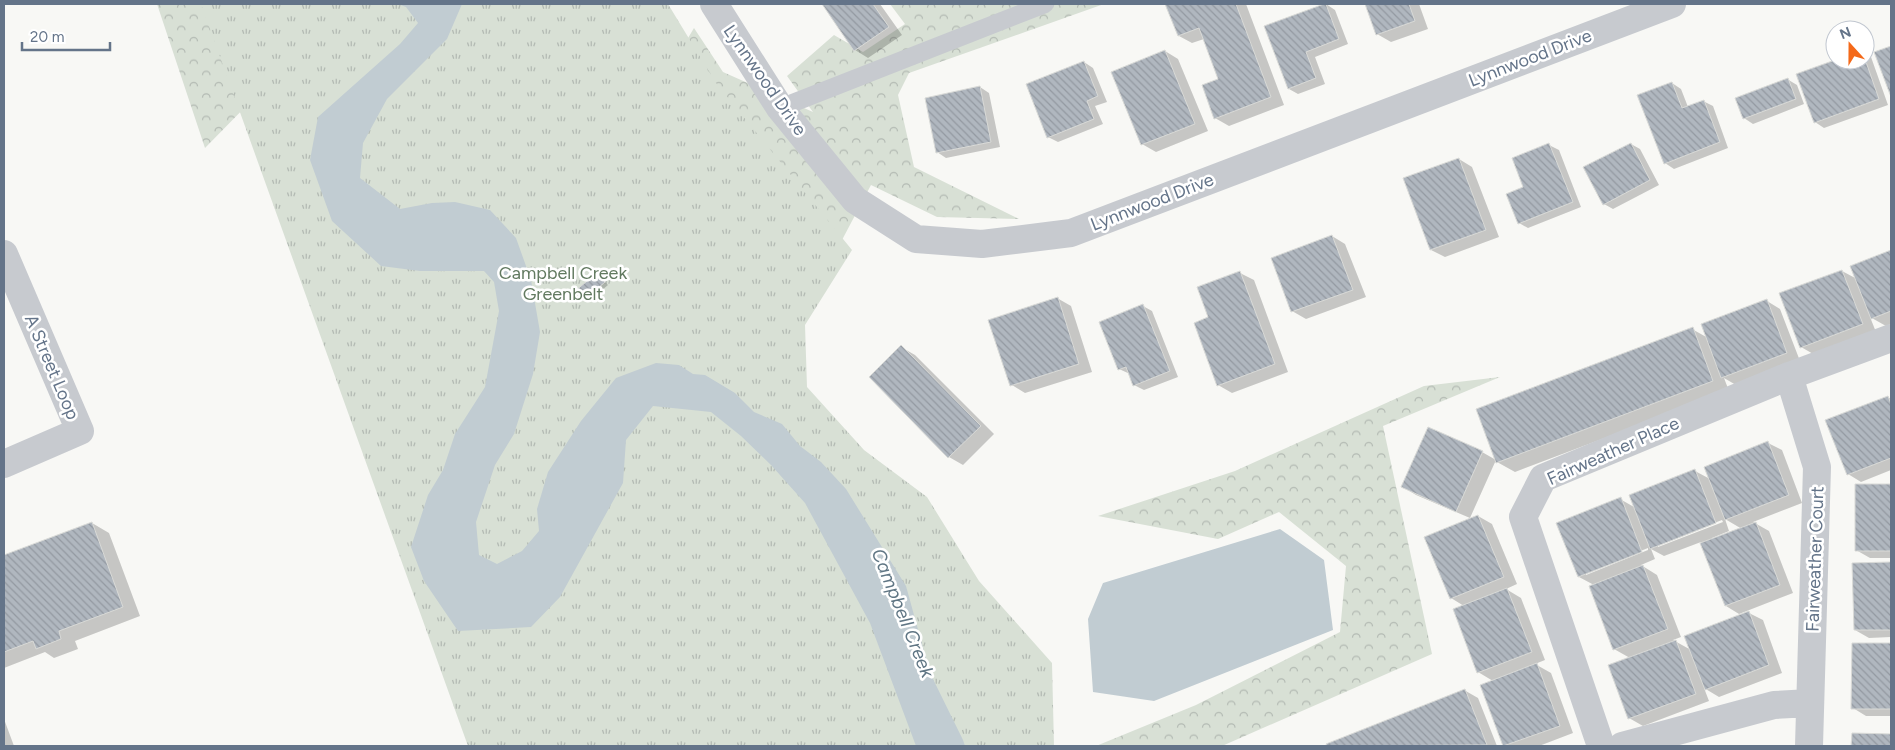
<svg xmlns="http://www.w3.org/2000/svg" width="1895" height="750" viewBox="0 0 1895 750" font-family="Figtree,sans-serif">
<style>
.forest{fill:url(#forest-crowns)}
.park{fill:url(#park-tufts)}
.water{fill:#c1ccd2}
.shadow{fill:#0003;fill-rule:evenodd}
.building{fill:url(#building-back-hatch);stroke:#d9dad7}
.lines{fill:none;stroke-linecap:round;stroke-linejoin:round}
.service{stroke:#c7cacf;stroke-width:18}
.minor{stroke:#c7cacf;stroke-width:28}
.labels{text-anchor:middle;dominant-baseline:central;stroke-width:5;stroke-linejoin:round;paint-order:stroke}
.street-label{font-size:18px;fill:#647489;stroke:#fff}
.park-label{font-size:18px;fill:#627a60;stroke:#fff}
.water-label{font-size:19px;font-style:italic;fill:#607684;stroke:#fff}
</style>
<defs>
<pattern id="forest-crowns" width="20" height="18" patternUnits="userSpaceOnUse" patternTransform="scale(1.25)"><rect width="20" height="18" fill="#d8e0d5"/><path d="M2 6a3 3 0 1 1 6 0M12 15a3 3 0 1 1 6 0" fill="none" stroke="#b3bab3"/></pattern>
<pattern id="park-tufts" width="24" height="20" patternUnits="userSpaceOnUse" patternTransform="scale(1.25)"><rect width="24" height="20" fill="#d8e0d5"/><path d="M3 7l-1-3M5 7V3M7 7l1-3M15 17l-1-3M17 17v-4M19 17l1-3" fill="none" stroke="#b3bab3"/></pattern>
<pattern id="building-back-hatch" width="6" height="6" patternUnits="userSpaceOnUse" patternTransform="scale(1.25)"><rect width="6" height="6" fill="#b0b7bf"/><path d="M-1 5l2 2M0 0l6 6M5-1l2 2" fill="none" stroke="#9399a1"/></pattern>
</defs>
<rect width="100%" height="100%" fill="#f8f8f5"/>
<path class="forest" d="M157 4H340L345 5 205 148Z
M890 4H1104L909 73 898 95 914 167 1019 219 937 217 871 185 832 259 587 208 694 28 723 72 813 112 787 76 834 35 863 52 905 24Z
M1500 377 1383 426 1432 654 1222 746H1096L1196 705 1340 632 1346 566 1279 512 1218 539 1098 516 1235 471 1424 386Z"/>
<path class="park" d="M201 4H668L716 83 852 250 805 325 807 387 864 450 927 497 979 581 1052 663 1054 746H468Z"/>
<path class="water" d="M398 4H462L447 39 387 99 363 143 360 178 400 209 432 203 455 202 490 210 516 238 531 280 540 332 533 374 514 434 495 465 476 522 479 555 497 564 522 551 539 531 537 509 548 472 581 421 616 378 656 363 679 365 693 374 705 375 735 393 754 412 782 424 800 446 821 462 846 489 906 586 930 673 963 740 965 746H916L870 623 805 503 771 465 741 436 711 412 653 406 626 440 623 483 560 597 531 627 458 631 424 581 411 547 428 495 443 470 455 434 485 387 499 311 494 282 484 271H420L381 266 332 221 310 160 318 117 400 44 418 23 406 7Z
M1280 529 1324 560 1333 630 1154 701 1093 692 1088 619 1103 583Z"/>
<path class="shadow" d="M823 4H880L902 35 868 58 855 50Z
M1167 4H1246L1284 105 1229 126 1215 118 1220 80 1204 39 1192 43 1179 36Z
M1326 4 1335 10 1348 44 1315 57 1325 84 1298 94 1289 89Z
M1367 4H1419L1428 29 1391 42 1377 34Z
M1165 51 1178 59 1208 131 1156 152 1142 144Z
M1865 54 1871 57 1888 105 1824 128 1815 122 1865 60Z
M1084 62 1093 68 1107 102 1095 106 1103 124 1058 142 1048 137Z
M1787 79 1797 85 1804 104 1753 124 1744 118Z
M1672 83 1681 89 1688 107 1703 101 1713 106 1728 148 1674 169 1665 163Z
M980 87 989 93 1000 147 946 158 937 152Z
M1631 144 1640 149 1659 185 1613 209 1604 204Z
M1549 145 1559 150 1581 207 1528 228 1519 223 1525 188Z
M1459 159 1472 167 1499 237 1445 257 1431 250 1405 179Z
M1332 236 1345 244 1366 297 1306 319 1292 311Z
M1891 251V324L1886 326 1870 317 1876 332 1815 355 1801 347 1842 271 1857 279 1852 267Z
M1240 273 1254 280 1288 372 1232 393 1218 385 1210 318Z
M597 274 608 285 588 302 584 300Z
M1057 298 1071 306 1092 372 1025 393 1012 385Z
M1767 301 1780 309 1800 361 1736 385 1724 378 1729 391 1515 472 1497 462 1692 329 1708 338Z
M1143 306 1152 311 1178 377 1144 390 1134 385 1130 374 1119 369Z
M901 347 915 355 994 434 963 465 949 457Z
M1888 397 1891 399V470L1861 482 1848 474Z
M1768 443 1782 450 1802 503 1753 522 1769 531 1793 593 1739 614 1726 606 1701 542 1664 556 1651 549 1655 559 1641 565 1657 575 1681 637 1673 640 1691 650 1749 613 1763 620 1782 673 1719 697 1704 688 1709 701 1643 726 1629 718 1630 658 1614 649 1594 585 1579 577 1620 499 1634 507 1695 471 1710 479ZM1725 519 1742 529 1713 540 1712 538 1729 531ZM1722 520 1723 522 1658 547V545ZM1648 548V550L1586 575V573Z
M1482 452 1496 460 1470 518 1416 495 1403 487Z
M1856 485H1891V558H1870L1856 550Z
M1478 516 1492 524 1517 584 1506 589 1521 598 1545 660 1535 664 1551 673 1573 733 1539 746H1505L1482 685 1493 681 1478 672 1464 606 1451 598Z
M92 523 109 533 140 616 75 641 78 649 54 658 45 652 4 668V556Z
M1891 564V637L1869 638 1855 630 1853 565Z
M1853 644 1891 645V716H1866L1853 708Z
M1464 690 1478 698 1497 746H1329L1328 744Z
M4 719 14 746H4Z"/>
<path class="building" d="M822 4H873L889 27 854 51Z
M1165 4H1236L1271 97 1214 119 1202 85 1218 79 1199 28 1178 36Z
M1324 4H1326L1339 39 1306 52 1316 78 1288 89 1264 26Z
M1365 4H1409L1415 21 1376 35Z
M1891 46V97L1874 52Z
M1165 50 1195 124 1141 145 1111 72Z
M1865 59 1879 99 1814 123 1796 74 1835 60Z
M1084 61 1098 96 1087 101 1094 119 1047 138 1026 84Z
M1788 78 1796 99 1743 119 1735 98Z
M1672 82 1682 108 1704 100 1720 142 1664 164 1637 95Z
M980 86 991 142 936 153 925 98Z
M1549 143 1573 202 1518 224 1506 194 1523 187 1512 158Z
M1631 143 1650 180 1603 205 1583 167Z
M1459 158 1486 230 1430 250 1403 178Z
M1332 235 1353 290 1291 312 1271 258Z
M1891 250V311L1871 319 1850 266Z
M1842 270 1863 324 1800 348 1779 293Z
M1240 271 1275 364 1217 386 1194 323 1208 317 1197 287Z
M597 273 605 282 583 301 575 291Z
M1058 297 1079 364 1010 386 988 320Z
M1767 299 1787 353 1721 378 1701 324Z
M1143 304 1170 371 1133 386 1126 367 1118 370 1099 322Z
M1693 327 1713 381 1496 463 1476 409Z
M901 345 981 426 948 458 869 377Z
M1888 396 1891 404V458L1847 475 1825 420Z
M1428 427 1483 451 1456 512 1401 487Z
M1768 441 1789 495 1725 520 1704 467Z
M1695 469 1716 523 1650 549 1629 495Z
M1855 484H1891V551H1855Z
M1621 497 1642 552 1578 577 1556 523Z
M1478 515 1504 577 1450 599 1424 537Z
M92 522 123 607 59 631 61 639 36 649 33 641 4 652V555Z
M1756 522 1780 585 1725 606 1700 543Z
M1891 562V630H1854L1852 563Z
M1643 565 1668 629 1613 650 1589 586Z
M1507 588 1532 652 1477 673 1453 609Z
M1749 611 1769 665 1705 690 1684 636Z
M1676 640 1696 694 1628 719 1608 665Z
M1852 643H1891V709H1851Z
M1537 663 1560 726 1503 746 1480 685Z
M1465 689 1487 745 1327 746 1326 744Z
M1852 733 1891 734V746H1851Z"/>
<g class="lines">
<path class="service" d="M780 108 1045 4"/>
<path class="minor" d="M714 4 780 108 855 200 916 239 982 244 1071 233 1672 4
M4 254 80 431 4 464
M1789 376 1817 467 1809 746
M1601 746 1523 517 1543 478 1789 376 1891 338
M1622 746 1774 705 1810 703"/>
</g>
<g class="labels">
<g class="street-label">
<text transform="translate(1530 58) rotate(-21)">Lynnwood Drive</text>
<text transform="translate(765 80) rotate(55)">Lynnwood Drive</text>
<text transform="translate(1152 202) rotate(-21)">Lynnwood Drive</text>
<text transform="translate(52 367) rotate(67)">A Street Loop</text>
<text transform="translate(1613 451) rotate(-24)">Fairweather Place</text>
<text transform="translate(1815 559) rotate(-88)">Fairweather Court</text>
</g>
<g class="park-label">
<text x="563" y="273">Campbell Creek<tspan x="563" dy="21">Greenbelt</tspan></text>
</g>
<g class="water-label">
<text transform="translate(903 613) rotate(68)">Campbell Creek</text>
</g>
</g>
<rect width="1895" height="750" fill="none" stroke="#647489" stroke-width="10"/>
<g transform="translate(1850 45) rotate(339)"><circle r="24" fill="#ffffff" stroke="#c1c7d0"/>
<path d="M0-4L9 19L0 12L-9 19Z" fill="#f46919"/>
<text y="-8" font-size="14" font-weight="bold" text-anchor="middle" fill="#647489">N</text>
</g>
<path d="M22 42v8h88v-8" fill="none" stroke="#647489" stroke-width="2.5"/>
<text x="30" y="42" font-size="15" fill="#647489" stroke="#ffffff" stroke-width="4" paint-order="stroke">20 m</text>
</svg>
